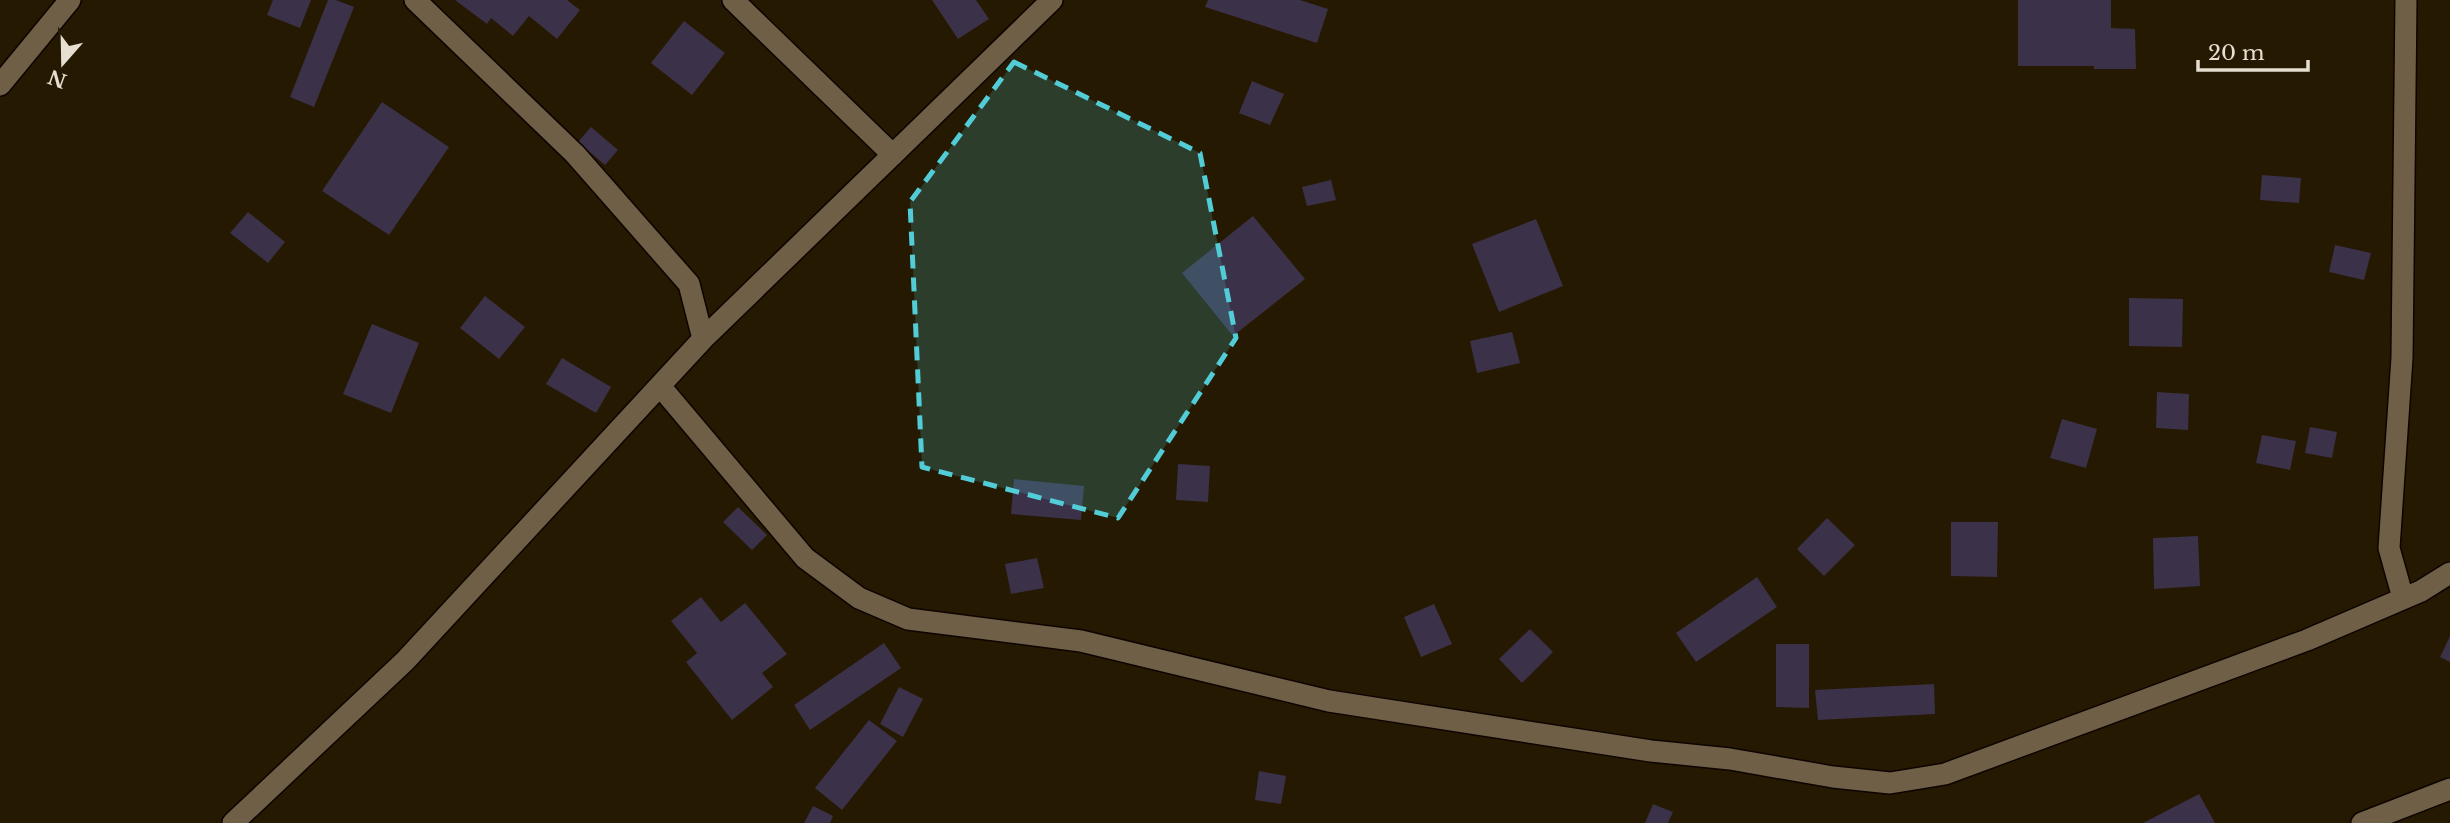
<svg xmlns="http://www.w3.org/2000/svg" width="2450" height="823" viewBox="0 0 2450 823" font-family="'Libre Baskerville',serif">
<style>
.building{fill:#3b3148}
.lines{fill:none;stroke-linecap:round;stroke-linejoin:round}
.street-casing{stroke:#0e0400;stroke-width:24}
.street{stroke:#6e5f46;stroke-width:21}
.marked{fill:#52ccd6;fill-opacity:0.2;stroke:#52ccd6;stroke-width:5;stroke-dasharray:14 9;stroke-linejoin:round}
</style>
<rect width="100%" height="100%" fill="#251902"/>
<path class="building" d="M273 0H311L300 28 267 15Z
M328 0H336L354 7 314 107 290 97Z
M455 0H567L580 10 557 39 529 16 513 36 491 18 487 24Z
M932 0H976L989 19 958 39Z
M1208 0H1300L1328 9 1317 43 1205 7Z
M2018 0H2111V28L2135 29 2136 69H2094V66H2018Z
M684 21 725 53 692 95 651 63Z
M1252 81 1284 94 1270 125 1239 113Z
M382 102 449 147 389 235 322 191Z
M591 127 618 150 605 165 578 142Z
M2262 175 2301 178 2299 203 2260 200Z
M1331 180 1336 200 1307 206 1302 187Z
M248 212 285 242 268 263 230 233Z
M1253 216 1305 279 1233 336 1182 273Z
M1536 219 1563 286 1499 312 1472 244Z
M2335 245 2371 253 2364 280 2329 272Z
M485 296 525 327 499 359 460 328Z
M2129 298 2183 299 2182 347 2129 346Z
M372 324 419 343 391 413 343 394Z
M1512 332 1520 363 1477 373 1470 341Z
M562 358 611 387 596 413 546 384Z
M2157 392 2189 394 2188 430 2156 428Z
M2062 419 2097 429 2086 468 2050 458Z
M2310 427 2337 432 2332 458 2305 453Z
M2262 435 2296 441 2290 470 2256 463Z
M1178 464 1210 466 1208 502 1176 500Z
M1014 479 1084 486 1081 520 1011 514Z
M738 507 767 535 752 550 723 522Z
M1827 518 1855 545 1824 576 1797 549Z
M1951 522H1998L1997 577 1951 576Z
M2198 536 2200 586 2154 589 2153 538Z
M1037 558 1044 588 1011 594 1005 564Z
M1757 577 1777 607 1696 662 1676 633Z
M701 597 721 622 745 603 787 654 762 673 773 687 732 720 686 662 697 653 671 621Z
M1434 604 1452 644 1421 657 1404 617Z
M1530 629 1553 652 1522 683 1499 659Z
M2450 636V662L2440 657Z
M884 643 901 668 810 730 794 705Z
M1776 644H1809V708L1776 707Z
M1934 684 1935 714 1818 720 1815 690Z
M899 687 923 699 903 737 880 724Z
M869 720 897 741 842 810 815 788Z
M1259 771 1286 776 1281 804 1255 800Z
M2199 794 2215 823H2143Z
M1653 804 1673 812 1668 823H1645Z
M813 806 833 816 830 823H804Z"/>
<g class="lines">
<defs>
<path id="street" d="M415 0 575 154 689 284 703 339
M733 0 893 155
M0 85 70 0
M660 386 805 558 859 598 908 619 1081 641 1329 701 1651 751 1730 759 1833 777 1890 783 1945 774 2307 640 2421 591 2450 573
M2403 598 2389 548 2402 358 2406 0
M233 823 405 661 703 339 1052 0
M2362 823 2450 789"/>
</defs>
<use href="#street" class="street-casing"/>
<use href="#street" class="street"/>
</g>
<path class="marked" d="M1014 62 1200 153 1236 338 1118 518 922 467 910 202Z"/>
<g transform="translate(63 63) rotate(200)" stroke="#251902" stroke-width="5" paint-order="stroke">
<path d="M0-5L12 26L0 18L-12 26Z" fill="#e6ded0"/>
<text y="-10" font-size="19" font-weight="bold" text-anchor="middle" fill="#e6ded0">N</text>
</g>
<path d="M2198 60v10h110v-10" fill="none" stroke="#e6ded0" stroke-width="3.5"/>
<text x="2208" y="60" font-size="21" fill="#e6ded0" stroke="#251902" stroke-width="5" paint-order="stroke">20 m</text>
</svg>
